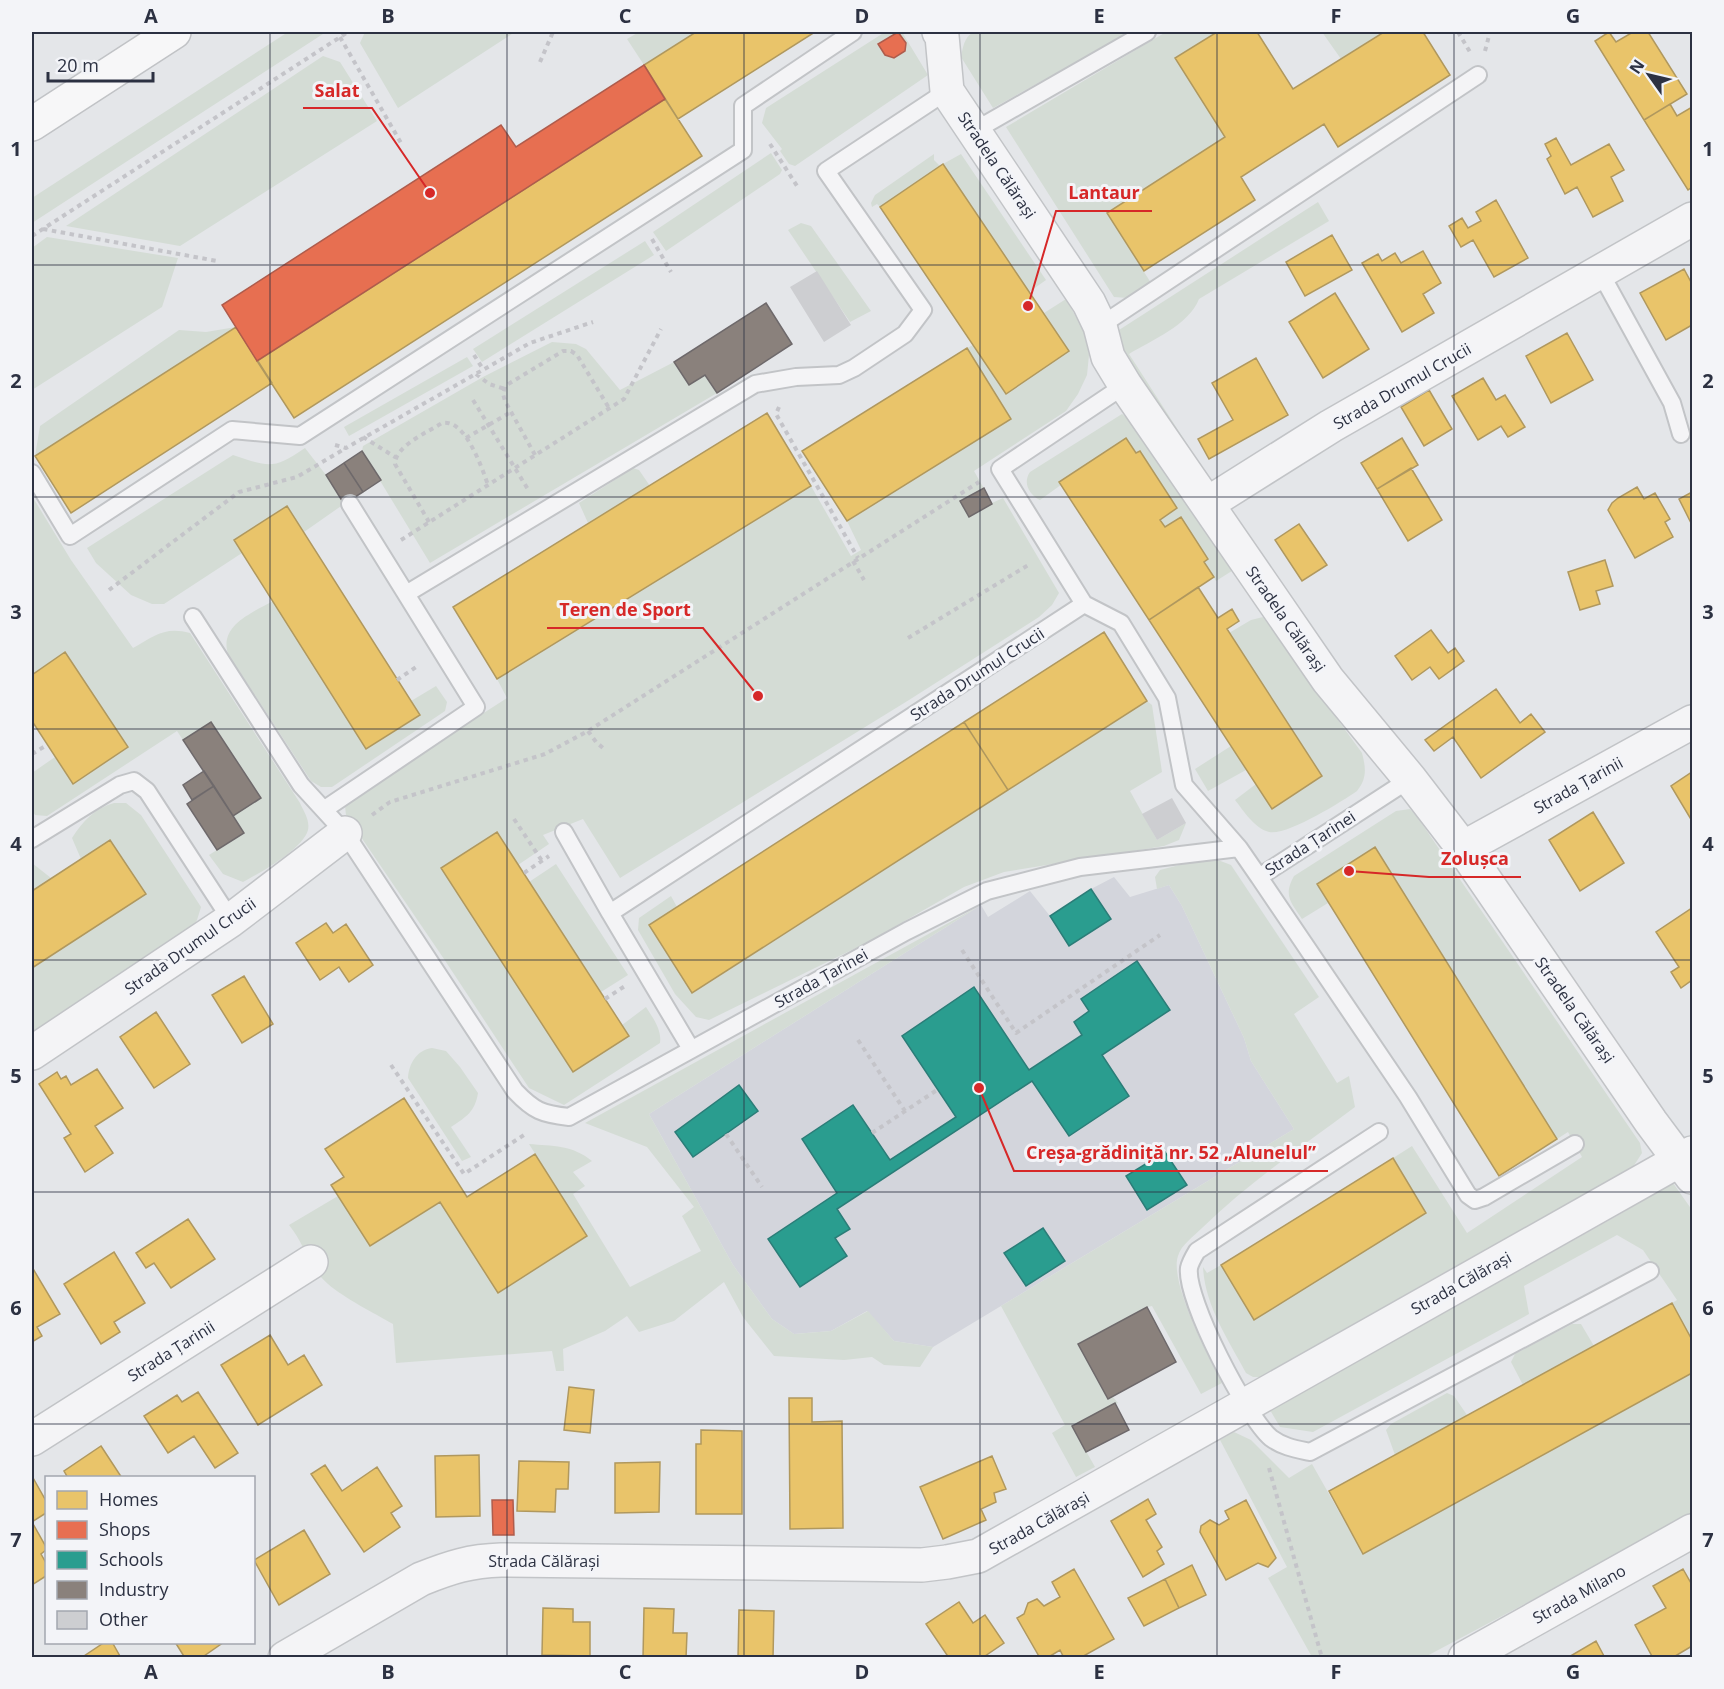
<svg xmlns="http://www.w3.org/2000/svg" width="1724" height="1689" viewBox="0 0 1724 1689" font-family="'Open Sans',sans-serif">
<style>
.built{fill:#d3d5dc}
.green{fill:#d4dcd5}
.homes{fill:#e9c46a;stroke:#b0985e;stroke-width:1.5}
.shops{fill:#e76f51;stroke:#af5c4c;stroke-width:1.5}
.schools{fill:#2a9d8f;stroke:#2b7d78;stroke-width:1.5}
.industry{fill:#8a817c;stroke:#6e696b;stroke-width:1.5}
.building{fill:#cdced1}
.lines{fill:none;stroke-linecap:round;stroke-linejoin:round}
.service-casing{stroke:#c2c4c7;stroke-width:20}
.minor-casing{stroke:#c2c4c7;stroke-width:36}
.primary-casing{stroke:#c1c3c6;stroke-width:36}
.path{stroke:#c4c4c9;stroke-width:4;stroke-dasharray:4.5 4.5;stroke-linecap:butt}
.service{stroke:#f4f4f6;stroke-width:16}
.minor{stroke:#f4f4f6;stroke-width:33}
.primary{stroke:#f7f7f8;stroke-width:33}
.grid{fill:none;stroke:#2c3142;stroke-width:1.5;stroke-opacity:0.55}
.labels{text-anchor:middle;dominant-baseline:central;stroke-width:6;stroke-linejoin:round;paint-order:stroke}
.street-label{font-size:16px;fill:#2c3142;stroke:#f3f4f8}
.leader{fill:none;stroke:#d62828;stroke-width:2}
.callout-dot{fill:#d62828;stroke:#f3f4f8;stroke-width:2}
.callout-label{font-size:18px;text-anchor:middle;font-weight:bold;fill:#d62828;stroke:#f3f4f8;stroke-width:6;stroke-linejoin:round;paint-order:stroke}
.neatline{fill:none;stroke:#2c3142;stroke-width:2}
.grid-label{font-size:20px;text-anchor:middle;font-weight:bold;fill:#2c3142}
</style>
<rect width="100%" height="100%" fill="#e4e6e9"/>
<path class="built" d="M1114 877 1130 897 1169 885 1182 906 1244 1038 1251 1061 1294 1129 933 1347 894 1341 867 1311 831 1331 794 1334 772 1319 733 1265 649 1114 981 905 988 917 1030 891 1050 916 1091 889Z"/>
<path class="green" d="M288 32H326L32 223V198Z
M365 32H515L398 108 360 43Z
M639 32H696L644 65 627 39Z
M885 32H902L928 75 795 166 789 164 780 151 782 149 762 123 766 108Z
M973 32H1130L993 108 961 57C963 47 964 38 973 32Z
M1166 32H1217L1175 58 1225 137 1107 213 1151 283 1128 298 1114 297 1006 127Z
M1322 32H1384L1341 59Z
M323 56 340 62 377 121 180 246 66 226Z
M771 153 782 170 780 174 666 251 653 232Z
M934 154V160L940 166 880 207 877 204 872 207 871 203 875 195Z
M961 154 1046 280 1029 292 943 164Z
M1318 202 1329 221 1199 299C1189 325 1152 340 1129 354L1189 447 1185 448 1116 339 1119 330Z
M801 223 811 226 871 311 850 322 788 230Z
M47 237 178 258 162 307 32 390V248Z
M645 241 654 255 482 362 473 349Z
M1066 299 1086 335 1089 355 1087 375 1078 394 1066 411 974 471 992 503 1003 498 1059 593 1052 605 1039 617 909 700 620 878 583 819 543 835 549 844 518 865 497 832 441 868 573 1072 629 1036 622 1025 646 1007C653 1018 662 1030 660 1043L564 1105 529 1088 444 959 346 815 345 806 350 799 507 698 497 679 811 486 851 556 861 550 847 521 1011 419 967 348 973 345 1006 393 1069 351 1044 313Z
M236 327 35 456 40 426 179 330 206 332Z
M552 342 576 344 586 349 620 390 674 362 689 385 705 375 717 393 430 563 362 451 363 446 483 377Z
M467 357 473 366 349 436 344 427Z
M1122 414 1127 418 1235 569 1216 581 1204 562 1208 559 1181 517 1165 527 1160 520 1177 508 1140 451 1136 453 1126 438 1040 500C1028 494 1023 482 1030 472Z
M305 448 326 475 344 504 304 532 287 507 242 553 164 604H152L131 595 96 563 87 548 233 455C269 467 273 470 305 448Z
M633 468 639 470 650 486 588 523 579 503Z
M32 496 71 560 133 648C154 636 165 626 190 633L300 803C304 812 310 820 308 830 303 849 260 873 243 882L223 874 209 855 244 833 233 816 261 798 211 722 183 740 177 731 47 816 35 815 32 810V773L55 757 73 784 64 653 32 675 33 597Z
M273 601 366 749 419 716 411 701 436 686 447 702 445 711 332 787H321L311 781 228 654C219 625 252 613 273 601Z
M1263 617 1362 753C1366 768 1367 779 1357 791 1341 802 1287 836 1269 832 1254 828 1243 810 1235 800L1256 784 1272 809 1322 775 1229 633 1251 620Z
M1147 701 1152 705 1162 772 1130 791 1157 840 1186 823 1179 840 1164 846 1004 872 964 887 868 942 709 1020 696 1017 675 994 638 930 639 918 671 896 677 907 649 925 693 993Z
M1231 746 1246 770 1208 791 1195 769Z
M114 803H126L141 815 201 907 197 920 190 931 32 1036V968L145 894 110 840 81 859 72 838C83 821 95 808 114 803Z
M1410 809 1418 818 1640 1143 1642 1153 1633 1167 1601 1187 1262 1377H1253L1246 1373C1228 1339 1205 1306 1203 1267L1207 1273 1221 1265 1254 1319 1426 1213 1390 1160 1412 1146 1467 1233 1582 1157 1568 1132 1557 1139 1375 847 1317 884 1328 903 1302 919C1291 902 1283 896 1294 876L1396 811Z
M1218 860 1231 865 1319 997 1294 1014 1337 1083 1349 1076 1355 1107C1303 1146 1248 1183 1202 1228 1194 1236 1181 1245 1178 1256 1169 1282 1209 1358 1222 1383L1201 1394 1152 1306 1147 1307 1079 1343 1108 1399 1113 1397 1118 1403 1072 1426 1095 1467 1076 1477 1052 1433 1065 1425 1001 1306 1294 1129 1251 1061 1244 1038 1182 906 1169 885 1157 889 1155 877 1160 870 1195 861Z
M32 863 51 878 32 891Z
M556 864 628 975 601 992 529 882Z
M981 905 649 1114 733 1265 772 1319 794 1334 831 1331 868 1311 894 1341 933 1347 920 1367 884 1365 872 1357 844 1360 774 1356 743 1317 724 1282 674 1321 639 1332 627 1316 605 1331 563 1349 564 1371H556L552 1351 396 1363 393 1324C374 1313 344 1298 328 1284 310 1269 304 1243 289 1225L338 1196 370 1246 440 1202 498 1293 587 1236 529 1144C552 1146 573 1145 592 1161L573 1172 585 1186 573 1194 630 1287 701 1251 682 1216 694 1207 647 1147 585 1123Z
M432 1048 446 1051 460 1067 478 1093C475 1112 466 1117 451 1127L471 1157 462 1161 408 1078C409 1063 417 1050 432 1048Z
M1673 1183 1692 1210V1340L1672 1303 1677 1300 1643 1250 1617 1235 1524 1286 1529 1314 1313 1432 1280 1427 1270 1410 1617 1216Z
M1572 1324H1581L1594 1346 1523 1385 1511 1362 1515 1354Z
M1692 1373V1515L1425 1657H1312L1268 1578 1287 1567 1220 1440 1234 1432 1251 1440 1289 1478 1312 1464 1363 1554Z
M1447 1393 1454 1396 1467 1415 1395 1455 1386 1430 1391 1424Z"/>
<path class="homes" d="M696 32H815L678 119 644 65Z
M1217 32H1257L1293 89 1384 32H1423L1450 75 1338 147 1324 124 1241 177 1255 200 1144 271 1107 213 1225 137 1175 58Z
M1609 32 1616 42 1633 32H1648L1687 94 1644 120 1595 41Z
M665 99 702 156 294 418 257 361Z
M1670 104 1677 116 1692 107V187L1688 190 1644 120Z
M1556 138 1571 165 1609 144 1624 170 1611 177 1623 201 1593 217 1577 187 1565 194 1547 159 1551 156 1545 144Z
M943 164 1069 351 1006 394 880 207Z
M1496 200 1528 258 1494 277 1473 240 1461 247 1449 226 1462 218 1468 228 1481 221 1476 212Z
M1332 235 1352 270 1305 296 1286 262Z
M1423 251 1441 283 1423 294 1434 313 1402 332 1362 263 1378 254 1382 261 1395 253 1401 263Z
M1684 269 1692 284V325L1666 340 1640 293Z
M1335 293 1369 349 1323 378 1289 322Z
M236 327 272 383 71 513 35 456Z
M1567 333 1593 380 1551 403 1526 356Z
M967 348 1011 419 847 521 802 451Z
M1256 358 1288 415 1209 459 1198 439 1233 420 1212 383Z
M1483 378 1496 400 1505 395 1525 427 1508 437 1501 426 1478 440 1452 396Z
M1429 390 1452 429 1424 446 1401 407Z
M767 413 811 486 497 679 453 607Z
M1126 438 1136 453 1140 451 1177 508 1160 520 1165 527 1181 517 1208 559 1204 562 1214 577 1149 620 1059 482Z
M1402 438 1418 465 1377 489 1361 463Z
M1411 468 1442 520 1408 541 1377 489Z
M1637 487 1644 499 1655 493 1670 519 1665 522 1673 537 1635 558 1608 510 1612 503 1618 498Z
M1692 492V525L1679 499Z
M287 506 420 715 366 749 234 540Z
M1299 524 1327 565 1302 581 1275 540Z
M1605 560 1613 586 1596 591 1600 604 1580 610 1568 572Z
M1198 587 1218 618 1232 609 1239 621 1227 629 1322 776 1272 809 1149 620Z
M1431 630 1448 653 1455 648 1464 661 1439 679 1430 667 1412 680 1395 656Z
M1104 632 1147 701 1008 790 964 722Z
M65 652 128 747 73 784 32 721V675Z
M1496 689 1520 723 1531 714 1545 732 1481 778 1453 737 1434 751 1425 740Z
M964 722 1008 790 692 993 649 925Z
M1692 772V821L1671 786Z
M1593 812 1624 863 1580 891 1549 840Z
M497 832 629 1036 573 1072 441 868Z
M110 840 146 894 32 968V891Z
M1375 847 1557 1139 1499 1176 1317 884Z
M1692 908V980L1681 988 1671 972 1679 967 1656 932Z
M326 923 333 933 346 924 373 965 349 982 339 967 320 980 296 943Z
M244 976 273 1024 242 1043 212 995Z
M156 1012 190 1064 154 1088 120 1037Z
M97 1069 123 1108 95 1126 113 1153 85 1172 64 1138 71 1134 39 1084 57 1072 61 1079 66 1076 71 1085Z
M404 1098 467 1197 535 1154 587 1236 498 1293 440 1202 370 1246 331 1185 344 1177 325 1149Z
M1393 1158 1426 1213 1254 1320 1221 1265Z
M188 1219 215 1259 171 1288 154 1263 146 1268 136 1253Z
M114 1252 145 1303 114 1322 120 1332 101 1344 64 1284Z
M32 1267 60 1314 37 1327 42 1336 32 1342Z
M1672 1303 1692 1340V1373L1363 1554 1329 1491Z
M270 1335 288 1365 304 1355 322 1385 258 1425 221 1365Z
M569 1387 594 1390 590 1433 564 1430Z
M198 1392 238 1453 215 1468 194 1436 168 1453 144 1416 177 1395 182 1402Z
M789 1398H812V1422L842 1421 843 1528 790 1529Z
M701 1430 742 1431V1514H696V1444H701Z
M101 1446 122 1478H68L64 1471Z
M479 1455 480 1516 436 1517 435 1456Z
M992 1456 1006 1489 994 1493 996 1502 981 1509 986 1520 943 1539 920 1487Z
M519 1461 569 1462 568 1489H556L555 1512 517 1511Z
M660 1462 659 1512 615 1513V1463Z
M325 1465 342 1491 377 1467 402 1506 391 1513 400 1527 364 1552 311 1474Z
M32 1476 46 1501V1513L32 1522Z
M1148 1499 1156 1514 1146 1520 1162 1547 1157 1551 1164 1564 1143 1577 1111 1521Z
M1246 1500 1276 1558 1268 1567 1258 1563 1226 1580 1200 1532 1201 1526 1210 1520 1219 1525 1229 1519 1225 1511Z
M32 1522 46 1547V1550L41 1554 46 1563V1576L32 1585Z
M304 1530 330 1574 279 1605 254 1560Z
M1192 1565 1206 1595 1179 1608 1165 1579Z
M1074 1569 1114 1639 1080 1658H1064L1060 1650 1047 1658H1040L1017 1618 1024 1614 1028 1603 1037 1599 1044 1606 1060 1597 1052 1582Z
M1683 1569 1692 1585V1646L1672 1658H1653L1635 1625 1666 1608 1653 1586Z
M1165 1579 1179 1608 1144 1626 1128 1598Z
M959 1602 973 1623 985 1615 1004 1643 982 1658H949L926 1624Z
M543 1608 573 1609V1622H590V1656L542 1655Z
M644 1608 674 1609 673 1633H687L686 1658H643Z
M739 1610 774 1611 773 1658H738Z
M1596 1641 1605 1658H1567Z
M105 1642H112L121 1658H81Z
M175 1642H224L201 1658H185Z"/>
<path class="shops" d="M898 32 906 43 905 51 894 58 885 55 878 44Z
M644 65 665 99 257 361 222 305 501 125 516 147Z
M492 1500H513L514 1535H493Z"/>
<path class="schools" d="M1091 889 1111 919 1069 946 1050 916Z
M1137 961 1170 1010 1102 1055 1129 1096 1069 1136 1032 1081 837 1209 850 1229 835 1238 847 1256 800 1287 768 1239 837 1193 802 1139 853 1105 890 1160 956 1117 902 1036 974 987 1029 1070 1082 1035 1074 1022 1089 1011 1081 999Z
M739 1085 758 1111 693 1157 675 1132Z
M1165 1152 1187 1185 1147 1210 1126 1176Z
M1043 1228 1065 1261 1026 1286 1004 1253Z"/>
<path class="industry" d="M766 303 792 344 717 393 705 375 689 385 674 362Z
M362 451 381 480 363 492 344 463Z
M344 463 363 492 344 504 326 475Z
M984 488 992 504 969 517 960 501Z
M211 722 261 798 233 816 183 740Z
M204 771 214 786 192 800 183 785Z
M214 786 244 833 217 850 187 804Z
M1147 1307 1176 1362 1108 1399 1078 1344Z
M1115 1403 1129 1430 1086 1452 1072 1426Z"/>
<path class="building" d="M817 271 851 325 824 342 790 287Z
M1172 798 1186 823 1157 840 1142 814Z"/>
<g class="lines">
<defs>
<path id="service" d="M974 131 1147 32
M1600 272 1672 403 1681 434
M1100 326 1478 75
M32 473 70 536 232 430 300 436 743 150V106L853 32
M350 504 406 594
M1084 604 1121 623 1167 698 1184 785 1239 848
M193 617 301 785 345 833 515 1091C534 1111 542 1114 569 1117L907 931 987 891 1080 867 1239 848 1259 877 1410 779
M325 809 476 707 406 594 755 384 796 377 839 375 854 368 905 334 923 310 826 171 947 91
M564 832 610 913 1084 604 1000 469 1125 385
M32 839 120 785 134 781 147 791 231 920
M1259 877 1408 1097 1468 1195 1475 1200 1484 1197 1575 1144
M610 913 691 1049
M1379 1132 1197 1251C1194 1256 1190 1263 1189 1268 1185 1299 1247 1418 1271 1438 1283 1447 1296 1449 1310 1452L1650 1271"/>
<path id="minor" d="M939 32 942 36 947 91 1089 303 1100 326 1108 357 1125 385 1328 680 1410 779 1463 848 1651 1122 1692 1177
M1207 504 1331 426 1692 219
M1463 848 1692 722
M32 1053 231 920 345 833
M32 1439 311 1262
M285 1658 421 1579C451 1567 470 1561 501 1560L922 1565 947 1562 978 1556 1692 1153
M1465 1658 1692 1531"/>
<path id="primary" d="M32 124 174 32"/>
</defs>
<use href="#service" class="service-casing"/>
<use href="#minor" class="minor-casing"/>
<use href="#primary" class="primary-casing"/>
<path class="path" d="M1458 32 1470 52
M340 37 401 143
M1485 51 1490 32
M540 62 553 32
M770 144 799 189
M43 229 217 261
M32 236 348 32
M652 239 671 272
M474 355 483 369
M476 374 489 384 505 389
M473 400 529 491
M779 407 776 414 858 558
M363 437 395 457
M466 438 511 412
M335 445 346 448 530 343 593 322
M535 455 505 401 503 394 505 386 563 351H571L577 355 609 408
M429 522 395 464C395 446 428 432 442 423 465 418 482 468 488 485
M401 540 624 399 661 329
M853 561 864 580
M109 590 239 492 297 477 346 448
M908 638 1030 564
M397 680 419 665
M588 731 596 742 603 748
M32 754 47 745
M372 815 390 802 545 754 588 731 979 482
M514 819 542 861
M524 873 549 856
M962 950 1016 1033 1160 935
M605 999 625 986
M858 1040 905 1111
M391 1065 464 1174 527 1133
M872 1133 937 1090
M726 1134 762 1187
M1269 1468 1322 1658"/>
<use href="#service" class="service"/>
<use href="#minor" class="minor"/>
<use href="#primary" class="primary"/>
</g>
<path class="grid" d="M270 32V1658M507 32V1658M744 32V1658M980 32V1658M1217 32V1658M1454 32V1658M32 265H1692M32 497H1692M32 729H1692M32 960H1692M32 1192H1692M32 1424H1692"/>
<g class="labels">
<g class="street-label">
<text transform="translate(997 165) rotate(56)">Stradela Călărași</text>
<text transform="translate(1402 386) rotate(-30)">Strada Drumul Crucii</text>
<text transform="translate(1286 619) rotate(55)">Stradela Călărași</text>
<text transform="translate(977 674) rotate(-33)">Strada Drumul Crucii</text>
<text transform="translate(1578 785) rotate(-29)">Strada Țarinii</text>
<text transform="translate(1310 843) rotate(-33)">Strada Țarinei</text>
<text transform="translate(190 946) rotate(-35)">Strada Drumul Crucii</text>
<text transform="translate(821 978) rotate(-29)">Strada Țarinei</text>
<text transform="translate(1575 1010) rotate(55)">Stradela Călărași</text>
<text transform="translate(1461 1283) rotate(-29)">Strada Călărași</text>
<text transform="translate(171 1351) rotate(-32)">Strada Țarinii</text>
<text transform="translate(1039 1523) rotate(-29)">Strada Călărași</text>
<text x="544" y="1561">Strada Călărași</text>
<text transform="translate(1579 1594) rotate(-29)">Strada Milano</text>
</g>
</g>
<path class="leader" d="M430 193L372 108H303M1028 306L1056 211H1152M758 696L703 628H547M1349 871L1429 877H1521M979 1088L1014 1171H1328"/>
<g class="callout-dot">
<circle cx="430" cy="193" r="6"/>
<circle cx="1028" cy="306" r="6"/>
<circle cx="758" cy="696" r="6"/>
<circle cx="1349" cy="871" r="6"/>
<circle cx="979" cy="1088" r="6"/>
</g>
<g class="callout-label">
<text x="337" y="97">Salat</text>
<text x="1104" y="199">Lantaur</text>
<text x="625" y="616">Teren de Sport</text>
<text x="1475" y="865">Zolușca</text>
<text x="1171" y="1159">Creșa-grădiniță nr. 52 „Alunelul”</text>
</g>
<rect width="1724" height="1689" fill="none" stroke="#f3f4f8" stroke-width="66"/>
<rect x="45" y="1476" width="210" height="168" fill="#f3f4f8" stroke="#a3a6af" stroke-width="1.5"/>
<rect x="57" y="1491" width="30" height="18" fill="#e9c46a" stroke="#a3a6af" stroke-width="1.5"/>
<text x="99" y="1506" font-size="18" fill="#2c3142">Homes</text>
<rect x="57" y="1521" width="30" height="18" fill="#e76f51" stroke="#a3a6af" stroke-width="1.5"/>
<text x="99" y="1536" font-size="18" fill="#2c3142">Shops</text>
<rect x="57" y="1551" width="30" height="18" fill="#2a9d8f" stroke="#a3a6af" stroke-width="1.5"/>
<text x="99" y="1566" font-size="18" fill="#2c3142">Schools</text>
<rect x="57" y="1581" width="30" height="18" fill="#8a817c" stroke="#a3a6af" stroke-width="1.5"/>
<text x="99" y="1596" font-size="18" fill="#2c3142">Industry</text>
<rect x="57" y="1611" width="30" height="18" fill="#cdced1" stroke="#a3a6af" stroke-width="1.5"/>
<text x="99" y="1626" font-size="18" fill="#2c3142">Other</text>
<g transform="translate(1649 75) rotate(304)" stroke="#f3f4f8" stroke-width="4.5" paint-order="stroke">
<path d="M0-4.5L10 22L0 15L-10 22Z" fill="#2c3142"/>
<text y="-9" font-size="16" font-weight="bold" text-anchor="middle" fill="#2c3142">N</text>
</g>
<path d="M48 72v9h105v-9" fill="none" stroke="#2c3142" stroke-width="3"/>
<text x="57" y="72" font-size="18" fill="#2c3142" stroke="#f3f4f8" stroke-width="4.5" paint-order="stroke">20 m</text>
<rect x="33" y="33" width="1658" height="1623" class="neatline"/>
<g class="grid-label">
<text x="151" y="23">A</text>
<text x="388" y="23">B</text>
<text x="625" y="23">C</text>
<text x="862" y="23">D</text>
<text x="1099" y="23">E</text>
<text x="1336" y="23">F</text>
<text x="1573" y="23">G</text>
<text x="16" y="156">1</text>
<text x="1708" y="156">1</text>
<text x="16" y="388">2</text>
<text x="1708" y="388">2</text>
<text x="16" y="619">3</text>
<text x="1708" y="619">3</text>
<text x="16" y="851">4</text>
<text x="1708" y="851">4</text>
<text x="16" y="1083">5</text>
<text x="1708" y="1083">5</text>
<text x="16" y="1315">6</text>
<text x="1708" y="1315">6</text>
<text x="16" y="1547">7</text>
<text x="1708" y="1547">7</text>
<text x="151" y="1679">A</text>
<text x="388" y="1679">B</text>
<text x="625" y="1679">C</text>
<text x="862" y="1679">D</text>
<text x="1099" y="1679">E</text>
<text x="1336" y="1679">F</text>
<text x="1573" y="1679">G</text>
</g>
</svg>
